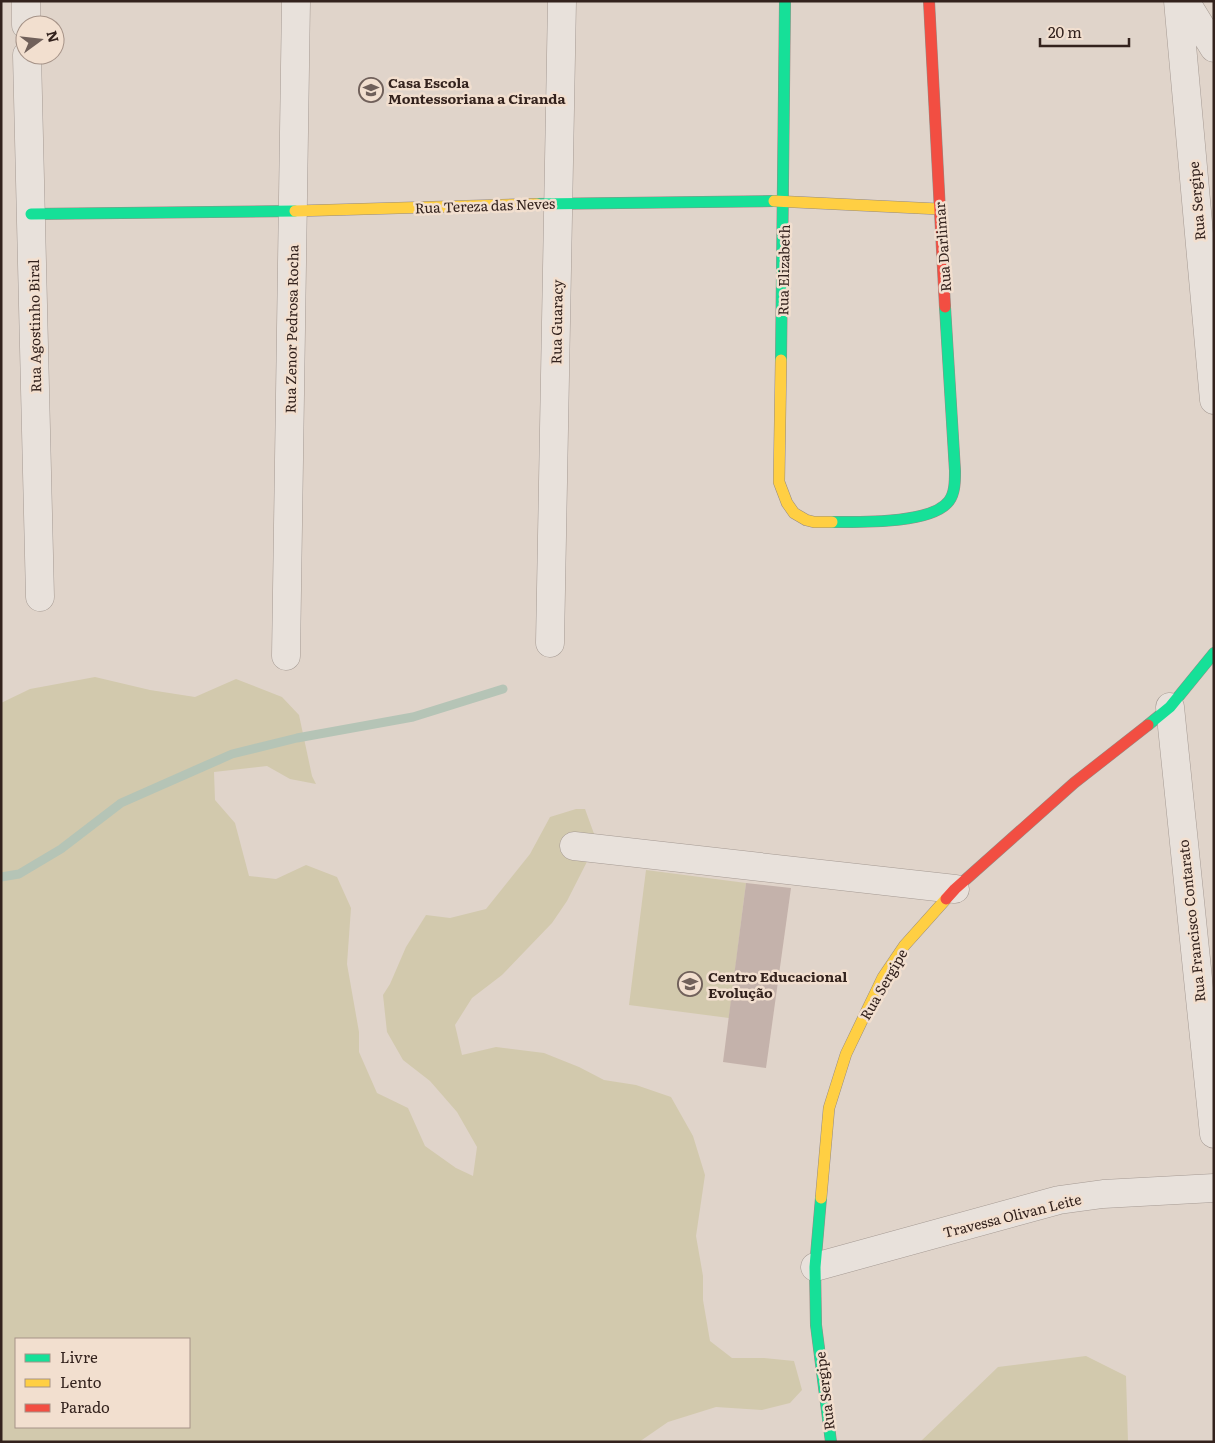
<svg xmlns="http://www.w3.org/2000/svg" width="1215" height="1443" viewBox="0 0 1215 1443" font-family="Literata,serif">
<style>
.green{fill:#d2c9ad;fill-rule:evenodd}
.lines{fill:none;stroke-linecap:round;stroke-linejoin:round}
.stream{stroke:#b5c4b6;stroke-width:9}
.building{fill:#c4b2ab}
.street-casing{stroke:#a59a93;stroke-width:29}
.fast-casing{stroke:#958a83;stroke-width:12}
.slow-casing{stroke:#958a83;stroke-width:12}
.jam-casing{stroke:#958a83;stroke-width:12}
.street{stroke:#e8e1db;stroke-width:28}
.fast{stroke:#16e098;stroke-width:11}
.slow{stroke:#ffcf43;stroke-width:11}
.jam{stroke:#f24e42;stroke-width:11}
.labels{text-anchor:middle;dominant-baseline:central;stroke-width:5;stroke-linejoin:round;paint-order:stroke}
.poi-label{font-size:14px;font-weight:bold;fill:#33221d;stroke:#f2dfcf;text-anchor:start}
.street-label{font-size:14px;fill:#33221d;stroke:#f2dfcf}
</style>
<rect width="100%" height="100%" fill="#e0d4ca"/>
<path class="green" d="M95 677 150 690 195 697 236 679 282 697 299 715 312 776 316 784 290 779 267 766 214 772 215 800 235 823 249 876 276 879 306 865 337 877 351 908 347 964 359 1032V1052L377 1093 408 1108 425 1146 456 1168 473 1176 477 1147 457 1112 430 1081 403 1060 387 1032 383 995 390 984 406 947 426 915 450 918 486 909 530 854 550 817 576 809H585L597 842 567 901 552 923 502 975 472 998 455 1025 462 1055 496 1047 544 1053 579 1067 604 1080 636 1085 671 1097 693 1136 705 1175 696 1236 703 1276V1300L710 1341 732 1358H764L794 1361 802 1390 790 1403 762 1410 716 1407 668 1422 639 1442H1V703L30 689ZM16 1339H189V1427H16Z
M646 870 746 883 729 1018 629 1005Z
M1086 1356 1126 1376 1128 1442H920L998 1367Z"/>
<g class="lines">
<path class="stream" d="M1 877 19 874 61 849 121 803 232 754 297 738 413 717 503 689"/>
</g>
<path class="building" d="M746 883 791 888 766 1068 723 1062Z"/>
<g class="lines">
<defs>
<path id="street" d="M26 1V25
M1178 1 1214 400
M1185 1 1214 48
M27 55 40 597
M550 643 562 1
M286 656 296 1
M1170 707 1214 1134
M574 846 955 889
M815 1267 1059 1200 1103 1194 1214 1188"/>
<path id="fast" d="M537 204 774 201
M31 214 295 211
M781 360 785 1
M832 522C860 522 932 524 949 501 955 493 955 481 955 471L945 307
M1148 725 1170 707 1214 653
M821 1198 815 1267 816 1325 831 1442"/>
<path id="slow" d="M774 201 939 209
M295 211 537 204
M781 360 779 482 787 503 794 513 806 520 814 522H832
M821 1198 829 1108 846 1054 883 977 904 946 946 899"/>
<path id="jam" d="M929 1 945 307
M946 899 955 889 1074 783 1148 725"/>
</defs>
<use href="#street" class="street-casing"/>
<use href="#fast" class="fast-casing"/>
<use href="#slow" class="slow-casing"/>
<use href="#jam" class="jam-casing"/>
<use href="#street" class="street"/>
<use href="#fast" class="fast"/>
<use href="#slow" class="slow"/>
<use href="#jam" class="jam"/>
</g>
<defs>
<symbol id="school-ring" viewBox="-11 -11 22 22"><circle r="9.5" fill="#f2dfcf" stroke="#70605a" stroke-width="1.5"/><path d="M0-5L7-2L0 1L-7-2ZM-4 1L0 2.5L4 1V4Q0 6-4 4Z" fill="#70605a"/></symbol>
</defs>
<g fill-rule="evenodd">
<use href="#school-ring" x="357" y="76" width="28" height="28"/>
<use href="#school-ring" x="676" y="970" width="28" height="28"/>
</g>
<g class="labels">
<g class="poi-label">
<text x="388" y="82">Casa Escola<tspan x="388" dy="16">Montessoriana a Ciranda</tspan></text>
<text x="708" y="976">Centro Educacional<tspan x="708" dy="16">Evolução</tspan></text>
</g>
<g class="street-label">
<text transform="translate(1196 201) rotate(-95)">Rua Sergipe</text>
<text transform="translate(485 205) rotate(-2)">Rua Tereza das Neves</text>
<text transform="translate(942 247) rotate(-94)">Rua Darlimar</text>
<text transform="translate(783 270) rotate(-89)">Rua Elizabeth</text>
<text transform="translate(556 322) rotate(-89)">Rua Guaracy</text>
<text transform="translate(34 326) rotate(-91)">Rua Agostinho Biral</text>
<text transform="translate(291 329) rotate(-89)">Rua Zenor Pedrosa Rocha</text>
<text transform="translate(1191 921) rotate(-96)">Rua Francisco Contarato</text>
<text transform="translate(883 984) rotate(-60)">Rua Sergipe</text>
<text transform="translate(1012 1215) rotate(-14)">Travessa Olivan Leite</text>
<text transform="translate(824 1391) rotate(-97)">Rua Sergipe</text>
</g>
</g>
<rect width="1215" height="1443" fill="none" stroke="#33221d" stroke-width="5"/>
<rect x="15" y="1338" width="175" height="90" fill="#f2dfcf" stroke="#a69388"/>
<rect x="25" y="1354" width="25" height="8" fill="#16e098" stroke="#a69388"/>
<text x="60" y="1363" font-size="15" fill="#33221d">Livre</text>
<rect x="25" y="1379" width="25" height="8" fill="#ffcf43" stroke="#a69388"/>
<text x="60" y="1388" font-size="15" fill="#33221d">Lento</text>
<rect x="25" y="1404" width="25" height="8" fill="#f24e42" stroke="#a69388"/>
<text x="60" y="1413" font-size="15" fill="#33221d">Parado</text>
<g transform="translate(40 40) rotate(75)"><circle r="24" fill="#f2dfcf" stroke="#a69388"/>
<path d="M0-4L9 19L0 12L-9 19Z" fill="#70605a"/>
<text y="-8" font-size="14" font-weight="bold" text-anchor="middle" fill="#33221d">N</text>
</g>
<path d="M1040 38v8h89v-8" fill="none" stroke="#33221d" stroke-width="2.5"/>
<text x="1048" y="38" font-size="15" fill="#33221d" stroke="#f2dfcf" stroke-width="4" paint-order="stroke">20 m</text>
</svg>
